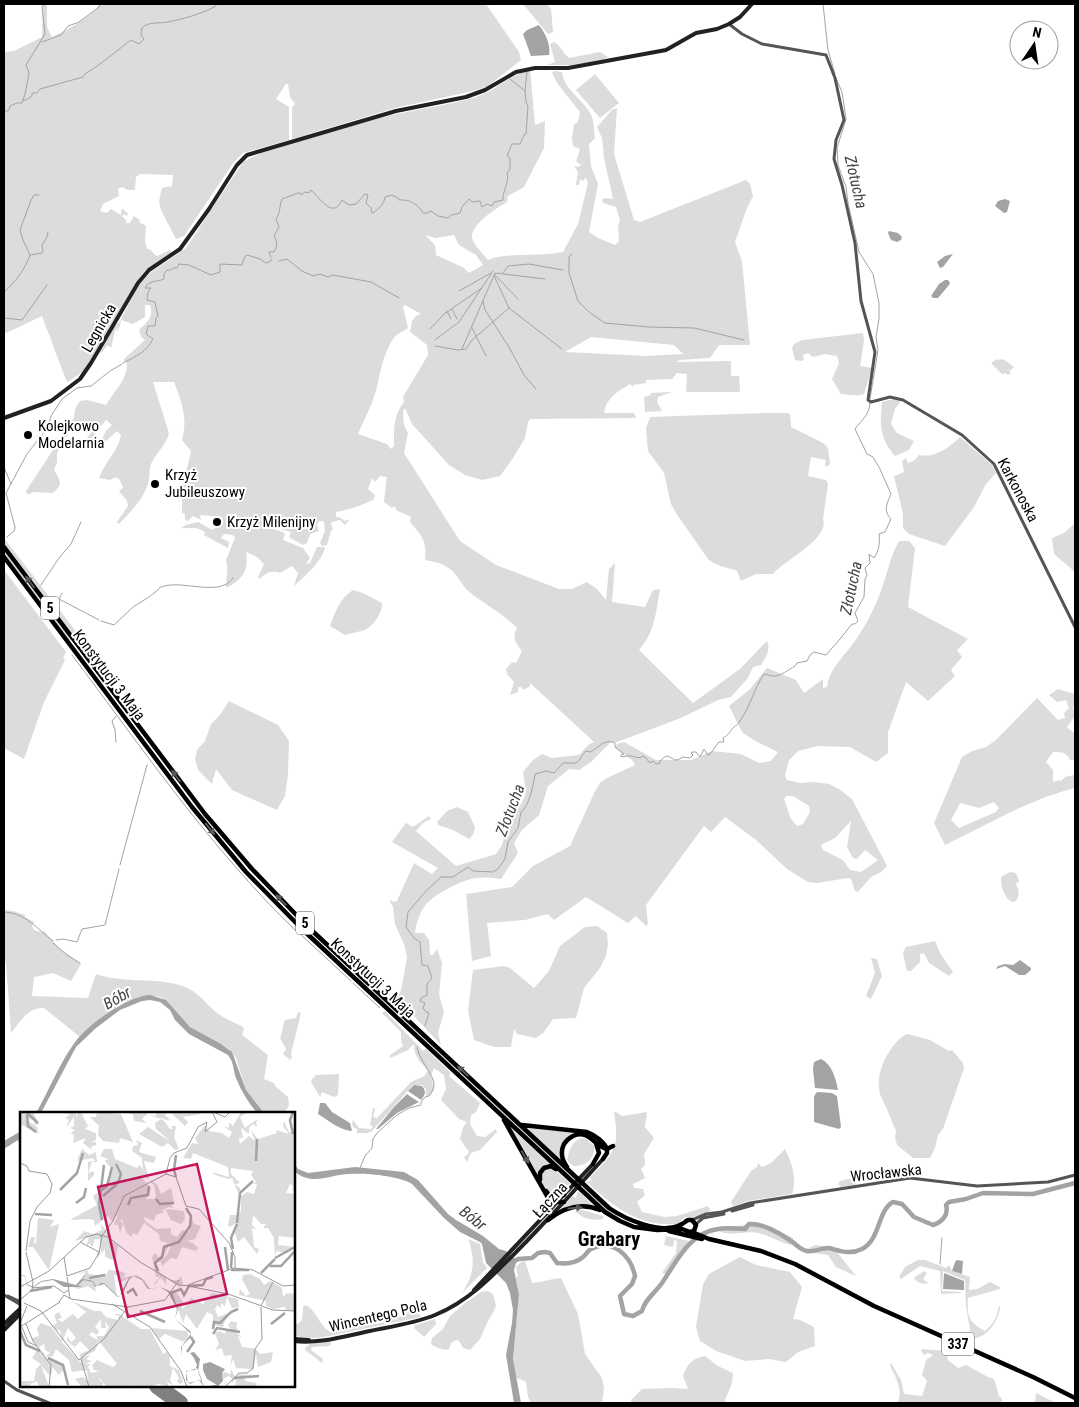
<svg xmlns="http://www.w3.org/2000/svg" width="1079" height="1407" viewBox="0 0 1079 1407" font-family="'Roboto Condensed',sans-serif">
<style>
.green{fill:#dcdcdc;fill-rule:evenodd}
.water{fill:#a3a3a3}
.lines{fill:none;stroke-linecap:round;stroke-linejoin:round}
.stream{stroke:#a3a3a3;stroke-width:1}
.river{stroke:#a3a3a3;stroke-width:4.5}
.runway{stroke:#808080;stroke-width:16}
.tertiary{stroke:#555;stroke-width:3}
.secondary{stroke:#222;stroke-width:4}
.primary{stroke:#000;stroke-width:4.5}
.oneway{fill:#595959}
.poi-dot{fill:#000;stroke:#fff;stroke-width:2}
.labels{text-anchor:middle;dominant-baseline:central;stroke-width:4;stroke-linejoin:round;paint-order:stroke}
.shield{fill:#fff;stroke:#4c4c4c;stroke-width:1}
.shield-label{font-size:14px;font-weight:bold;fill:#000}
.street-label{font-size:15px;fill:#000;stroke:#fff}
.poi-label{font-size:15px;fill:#000;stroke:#fff;text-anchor:start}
.water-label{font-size:16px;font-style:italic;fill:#444;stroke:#fff}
.district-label{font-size:20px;font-weight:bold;fill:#000;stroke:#fff}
.inset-river{fill:none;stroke:#a3a3a3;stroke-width:2.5}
.inset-road{fill:none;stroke:#999;stroke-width:1}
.view{fill:#c2185b;fill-opacity:0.15;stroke:#c2185b;stroke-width:2.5}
.inset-edge{fill:none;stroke:#000;stroke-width:2.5}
</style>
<rect width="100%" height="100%" fill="#fff"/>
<path class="green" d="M43 4H47V27L52 37C66 31 92 16 100 4H486L519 52 521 60 488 86 473 91 395 108 292 139V107L295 104 290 97 288 84H286L276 99 289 107V140L243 153 234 162 184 236 176 239 161 210 159 201 162 188 172 186 173 175 140 174 136 177 135 190H128L122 187 118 189 119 196 103 204 100 211 107 213 111 209 121 215V210L123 209 128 214 127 216 124 214 122 216 126 220V223H130L134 216 140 220 139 222 146 226 145 241 147 249H150L154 254 157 256 170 250 172 253 144 272 134 286 84 371 68 382 66 380 42 316 4 334V52L14 51 42 37Z
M523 4H547L551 9 553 32 548 34Z
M554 42C561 46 563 53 569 58L600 52 608 57 604 59 573 65H547L555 62 550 44Z
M530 69 535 125 545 121 544 148 524 187 508 196 507 202C497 208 466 227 473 241 477 248 483 254 488 260 505 252 541 257 563 252L578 224 588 183 586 178 583 181 580 179 579 185H576L578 172 574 166 578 167 581 165 576 161 580 149 573 146 572 138 574 124 578 122 580 112 557 83 552 73 555 71 562 72C564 90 584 100 591 115 594 121 594 131 595 138L589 144 591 166 598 184 589 232 598 238 615 245 619 241 618 227 620 220 616 207 603 203 602 199 607 198 613 199 604 158 602 138 597 127 612 110 617 108 614 154 634 220 640 222 746 180 750 184 753 196 747 208 735 242 742 261 750 345H719L710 358 680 360 676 362 731 361V376H739L740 392H686L687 374 677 373 672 379 646 380V383L633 385V387L630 384C617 392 607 397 604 413H634L636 418 530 419 528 422 525 438 513 458 500 476 482 480 465 475 449 465 412 424 405 408 403 411 404 425 408 433 404 453 460 541 496 565 559 589H572L587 582 597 589 606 600 609 569 615 563 612 602 645 607 653 590 660 589C656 612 655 632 639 650L693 703 740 669 767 641C771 650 766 657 761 665L753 667 748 678 731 697 718 700 681 718 617 742H611L591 762 579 770 569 769 548 786 539 815 522 830 514 843 518 853 501 879C493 878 485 877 477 878 463 879 432 895 424 907 419 914 416 925 415 933H424L429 940 430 955H433L437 949 442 963 439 995 444 1012 438 1033 441 1045 411 1013 413 1009 412 1005H408L405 1007 392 995 401 991 407 957 404 944 395 924 393 907 389 900 394 902 397 901 414 863 432 874 438 868 392 842 405 824 406 823 413 827 429 816 431 819 423 823 416 831 456 866 496 854 502 845 510 816 521 804 526 793 523 772 533 760 542 754 552 758 579 755 588 745 594 742 530 683V686L524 690 521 687H518V692L510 695 514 682 507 674 506 669 512 662 516 663 522 651C515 643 512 637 517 628 503 613 483 604 467 590 461 584 458 575 450 569 440 562 435 562 425 560 427 540 422 536 410 522L411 517 396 510 395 506 392 508 384 502 387 475V477L380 476 375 482 372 478 368 489 375 495 373 500C362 505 349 510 336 512V517L341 518 345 521 350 519 345 525 340 520 332 522 331 524 333 529 331 531 327 545 322 546 320 543 325 531 324 522 322 521H319L317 525 319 531 310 534 307 543 303 545 289 537 291 532 262 524 264 526 283 532 285 534 283 540 303 548 310 558 306 564 310 563 317 547H325C324 559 304 577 294 586L298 573 292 566 280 573C272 570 265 573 260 579L258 577 264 564 257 557 246 552C249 571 243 579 226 588 226 578 229 569 226 560L235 538 233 535 224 534 221 538 229 542 228 548 204 535 205 532C195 526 192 529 181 528L186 525 198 522 212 530 221 525 223 521 222 517 200 515 201 520 193 516 188 521 185 520V514L182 513V490L191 451 182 440C188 419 182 402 174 382H153L169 433C167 444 156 453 151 464 149 469 150 473 149 479 146 497 131 511 119 524L117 522 128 506 127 501 119 491 123 488 120 480 116 477 110 480 99 478C105 462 118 451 121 435L117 431 105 442 102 439 106 431 112 425 106 420 89 441 86 439 93 430 90 426 86 425 71 428 57 453V463L54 470C60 481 64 483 53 493L33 492 30 494H27L26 491 74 418 75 409 80 401 87 400 106 405C114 391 127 381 127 363L123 360 145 340 141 337 139 330C147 322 154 317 150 305H145V317L133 324 121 320 120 326 116 334 118 326 115 331 111 348 108 345 101 353H99L116 324 119 323 138 286 150 273 186 248 243 162 261 153C306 140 351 124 397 114 423 108 450 105 476 97 495 91 509 76 530 69ZM425 235 436 238 454 235 459 245 476 255 483 265 469 273 464 268 436 255 435 245ZM405 305 421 314 416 316 412 321 410 332 427 345 428 355 403 397 404 402C393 416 394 429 394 446L391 449 387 444 358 434C364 420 372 405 376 391 380 373 383 355 393 339 397 333 403 332 408 328L403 307ZM591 337 674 345 683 354 646 356 565 352Z
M595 74 619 103 600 118 576 90Z
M863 333 864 341 860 366 872 368 864 394C857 397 849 394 841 394L832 379 839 363 837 356 825 354 813 357 808 353 803 355 804 359 802 361 795 360 792 348 794 344 802 340Z
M997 359 999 360 1003 359 1014 367 1011 370H1009L1011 373 1008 375 1005 373 1002 374 991 363Z
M672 392 658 397 657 402 662 411 645 412 644 397 651 395 650 393Z
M894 399 901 401 895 409 891 424 897 433 914 441 909 450 895 456C879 438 880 424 882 402Z
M766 413H788L790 414 791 427 823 443 828 448 830 464 828 466H825L826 460 811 457 808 476 826 480 828 484 823 519C830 539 784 560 773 574H756L741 581 737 571C727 567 715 566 708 559L676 513 671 504 664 473 648 451 646 428 650 417Z
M960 437 992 465 996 473 986 484 974 507 945 546 909 534 903 528V514L894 476 904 472 902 461 906 458 908 463 915 460 919 455C934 459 950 447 960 437Z
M1075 523V572L1054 554 1052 538 1064 533Z
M4 538 78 634 74 637 10 553 4 544Z
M899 541H909L915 548 908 607 968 639 957 650 962 657 951 670 955 676 928 701 906 682 888 732V753L876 762 850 747 818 746 798 751 789 760 785 775 787 780 800 783 814 782 829 784 839 789 852 799 887 866 881 872 871 877 858 892 855 891 851 879 848 878 817 883 808 882 787 869 756 840 725 817 711 832 704 826 646 905 648 924 646 926 636 916 628 923 586 897 554 920 548 914 525 920 487 923 491 956 472 961 466 894 512 887 533 866 570 846 595 791 601 782 607 778 635 765 632 760 615 748 617 744 624 742 656 760H691L712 751 741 754 759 763 771 761 778 752 755 741 742 732 729 706 749 690 767 668 796 680 804 693 823 679V688L827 687C830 666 847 654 857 638 868 622 877 603 883 585 888 570 891 555 899 541ZM786 796H793L809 806 810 812 803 824 797 826 791 819 784 799ZM851 821 847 847 853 858 857 859 865 850 878 860 861 872 850 870 843 860 823 850 821 845 835 838Z
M4 549 72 639 69 641 4 555Z
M4 570 66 652 63 658 65 660 44 702 24 759 4 748Z
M353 590 363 593 382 603C383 612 374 625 365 630 359 632 351 633 345 635L330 626C335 612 340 598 353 590Z
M1058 689 1075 694V705L1073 706 1075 716 1067 727 1075 734V760H1070C1066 752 1062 752 1053 752L1046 762 1053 770V782L1059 780 1061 781 1065 777 1074 775 1075 788C1030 799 988 824 945 845L934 823 962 757 972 751 986 747 996 740 1037 698 1058 720 1065 718 1064 713 1069 708 1066 700 1057 702 1049 695ZM994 802 999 808 996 812 959 828 951 820 960 803 979 808Z
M229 701 278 725 289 741 288 775 285 796 277 810 232 790 216 769 212 784 198 770 195 759 197 750 205 741 211 724 220 715Z
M457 807 468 812 475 827 473 835 469 839 453 830 438 825 437 822 447 811Z
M1010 872 1016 873 1019 881 1016 884C1019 890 1020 895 1016 901L1012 902C1003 897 1001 886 1001 877Z
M4 910 13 911 25 915V917L34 922 32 926 34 930 41 932 44 931 59 948 81 964 71 981 53 973 34 977 32 996 88 998 96 974C122 983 150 978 176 984 200 990 203 1003 220 1015 228 1021 237 1023 244 1028L242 1035 268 1055 264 1079 274 1083 275 1086 288 1097 289 1106 284 1113H264L246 1090 236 1058 229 1049 190 1027 163 998C132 987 101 1018 80 1037L44 1008C28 1007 20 1022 11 1033L6 962 4 961Z
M597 926 607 933 608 944 606 956 600 968 584 988 576 1018 553 1019 544 1032 536 1038 517 1034 514 1029 511 1047H494L474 1040 468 1011 473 970 504 966 510 968 534 988 549 971 560 946 585 927Z
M935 941 940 953 953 972 949 976 929 963 924 953 920 954V962L911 971H907L903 953 906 947Z
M871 958 877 959 882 976 871 999 866 996 875 973Z
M359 976 614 1213H609L357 978Z
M385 1011 423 1051 426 1049 451 1073 449 1076 480 1103 476 1112 471 1115 470 1124 477 1136 485 1137 496 1129 497 1132 480 1150 471 1153 467 1162 464 1157 467 1155 469 1152 460 1139 463 1127 467 1122 459 1119 441 1100 446 1089 444 1075 434 1068 431 1076 434 1090 430 1096H426V1089L422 1085H413L372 1131 368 1133H357V1129L354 1128 352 1124 353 1120 359 1128 371 1129 373 1126 370 1125 373 1108H375L373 1117 377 1118 411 1082 424 1076 428 1071C421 1062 413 1056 414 1044L408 1050 390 1058V1055L403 1046 401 1040V1032L382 1013Z
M298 1012 301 1013 291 1054 292 1057 290 1060 283 1054 286 1049 280 1038C283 1032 282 1026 285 1020L296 1018Z
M908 1034 930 1040 949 1051 952 1050 963 1063 964 1068 943 1129 938 1135 935 1148 930 1158H913L897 1145 895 1137 896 1130C892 1124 891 1118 888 1112 886 1106 882 1100 880 1094 876 1078 882 1062 891 1049 895 1043 901 1036 908 1034Z
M339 1074 338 1095 334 1097 322 1092 320 1097 311 1082 313 1078 315 1077V1075Z
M614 1112H616L622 1116 647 1112 645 1127 654 1138 644 1154 645 1165 641 1169 645 1178 633 1184 634 1188 643 1189 645 1195 637 1202 642 1212 664 1217 677 1216 708 1206 711 1211 693 1217H685L678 1224C638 1227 615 1207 586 1182L592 1180 590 1178C614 1152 620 1149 614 1112Z
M508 1125 551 1165H548L538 1176 550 1199Z
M527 1128 589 1134 603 1145 591 1136 584 1133 567 1139 561 1161Z
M583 1138 588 1139V1141L594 1145C596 1158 586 1167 573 1166L567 1160C570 1149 572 1140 583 1138Z
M785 1149C792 1162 797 1180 792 1194L748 1201 734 1206 732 1205 731 1202 751 1171 757 1167 758 1163 762 1167 771 1163Z
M550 1168 555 1170 571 1184 564 1186 566 1189 560 1195 555 1196C545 1191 538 1180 543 1170Z
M854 1178 856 1180 855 1185 841 1187 838 1184 840 1181Z
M578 1191 594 1206 563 1209V1206L573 1196 576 1198Z
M582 1210 603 1216V1219C595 1221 581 1219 576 1211Z
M747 1224C765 1225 777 1229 793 1238L792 1245C780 1243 770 1235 758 1233 746 1230 731 1237 719 1231L721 1227 739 1226Z
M666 1236 689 1241 666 1274 662 1273 676 1253 677 1241 674 1240 673 1247 664 1245Z
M468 1239 480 1244 483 1262 487 1268 461 1294C474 1277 476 1260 468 1239Z
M815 1245 833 1247 856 1276 836 1267 828 1255 808 1252 809 1248Z
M740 1257 756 1265 790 1272 802 1287 793 1319 800 1320 814 1327 815 1346 798 1352 786 1362 769 1359 745 1361 716 1351 700 1341 696 1327 703 1284 709 1274Z
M918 1260H925L946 1268 949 1265 952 1271 970 1277 969 1290 977 1289 990 1282 1000 1287V1289L968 1298C967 1316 968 1322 985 1331 996 1321 996 1318 999 1305L1000 1307C999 1320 989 1335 976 1338L971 1335 966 1307 965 1280 943 1271 942 1291 961 1292V1293L941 1294 940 1271 920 1266 901 1279 899 1277 905 1267Z
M525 1261 532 1283C542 1282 551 1279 561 1278L578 1314 585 1354 602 1378 604 1388 602 1403H531L528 1397 526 1382 515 1377 513 1359 519 1294 516 1277 518 1276 516 1267 521 1262Z
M924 1271 927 1273 923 1279 928 1283C923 1285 916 1282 914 1278Z
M488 1291 493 1294 496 1306 493 1313 489 1319 480 1339 470 1350 463 1348 459 1341 456 1340 451 1343 449 1349C444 1351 435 1347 431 1344L432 1338 443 1329 450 1316 464 1304 481 1292Z
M305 1305C315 1308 319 1325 330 1332L341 1331 349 1325 377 1324 405 1315 410 1310 419 1314 421 1317 324 1337 313 1338 294 1336V1322L298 1324 302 1320 303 1307Z
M435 1319 436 1324 424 1337 414 1328 415 1325Z
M330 1341 331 1344 329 1346 312 1347 311 1350 323 1359 322 1363 305 1350 306 1347 310 1344Z
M922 1349 946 1351 948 1360 958 1368 966 1365 988 1377 994 1379 999 1396 1002 1399V1403H897C904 1392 896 1377 890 1366L891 1363 901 1380 904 1394 922 1396 927 1381 922 1375 926 1360 933 1355 928 1353 924 1355 921 1351Z
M705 1356 718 1366 733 1373 732 1383 724 1403H631V1400L642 1389 673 1388 688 1389 683 1376C688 1363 692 1359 705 1356Z
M1036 1393 1056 1403H1035Z"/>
<path class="water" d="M539 25C545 33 551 44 549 55L531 56 523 34 527 30Z
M1005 199 1010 201 1007 212 1004 213 995 206 998 201Z
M889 231 898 233 902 237 901 240 897 242 891 240 888 233Z
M953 254 943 267 940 268 937 262 945 256Z
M945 280H948L950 283 949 285 938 298H933L931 296 939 284Z
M1020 960 1031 968V970L1025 975H1019L1005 966 996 969 998 966 1005 964 1013 965Z
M150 995 166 1000 190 1027 221 1044 232 1052 246 1090 264 1113H257C248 1102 241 1091 236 1078 233 1070 234 1062 228 1055L189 1034 175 1020 170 1010 160 1002 150 1000 142 1001 120 1010 96 1028 76 1047 41 1113H36C49 1091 58 1066 73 1045 83 1030 100 1018 114 1009 126 1002 137 996 150 995Z
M821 1059C832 1064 836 1079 838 1090L815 1088 813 1069 814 1062Z
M414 1085 422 1086C427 1092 425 1095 421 1100L408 1091Z
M818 1092 832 1093 837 1096 841 1127 839 1129 814 1122V1097L816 1093Z
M407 1094 411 1097 419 1102 397 1113 378 1129H376L394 1107Z
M320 1103H325L332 1112 350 1123 352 1131C339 1130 328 1120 318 1114Z
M21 1131V1138L4 1149V1141Z
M294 1163 298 1169 308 1173 355 1167 404 1172 418 1180 448 1214 456 1220 483 1236 499 1249 506 1251 514 1258H523L516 1263 514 1270 519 1294 513 1359 521 1403H514L506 1355 512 1323 513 1310 510 1293 506 1283 486 1263 482 1244 480 1242 460 1232 444 1218 412 1184C400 1176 366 1173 350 1174 330 1174 312 1187 294 1171Z
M957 1260 963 1261 962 1274 952 1271 955 1262Z
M944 1273 964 1281V1290L943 1289Z"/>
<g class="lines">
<path class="stream" d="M823 4 828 50 835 74
M42 42 61 35 68 26 79 22 99 7 100 4
M836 78 842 92 846 119 837 148 838 165 846 187 848 203 859 252 873 274 879 303V319L876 337 878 350 870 399
M510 79 525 91
M22 100H26L32 96V93H37L40 89 83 77 85 74 96 67 131 40 139 44 144 39 141 35 142 28C149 21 158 24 167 22 181 20 204 13 216 6
M4 112 9 110 10 106 17 103H22L25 94 29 73 26 65 45 34 42 7 44 4
M572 254 569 257V273L578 301 589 312 605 323 649 327 694 328 744 340
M30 255 42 253 43 251 42 245 47 237 48 232
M271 257 269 252H274C277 247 278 241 274 236L279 227 276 219C281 212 279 206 282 199L298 193H300L301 195 305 192 309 193 311 190C320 198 333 220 342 200L349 205 356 204 365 194 368 195 366 203 371 208 372 213C378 211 385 202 385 197L392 195 398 198 399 200C409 199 418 204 423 213H427L431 211 438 216 448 218 451 215 460 213 462 207 469 199 472 202 480 201 482 207 487 204 492 206 494 202 503 200C502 192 510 181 507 173L510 169V158L507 156 512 144H520L524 135 526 134 528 106 526 102 525 91 527 72
M279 261 287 259 302 271 313 276 320 274 328 277 333 275 371 282 399 298
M503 273 508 266 529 264 563 270
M495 274V278L509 308 562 349
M496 276 518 299
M459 291 491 273
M4 292C15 283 25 269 30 255L23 240 20 230 31 200 34 195H39
M483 301 485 310 509 347 524 375 536 389
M452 309 457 319
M447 311 451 319
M4 318 22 320 47 285
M472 328 486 356
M430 329 444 314 482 288
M435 340 459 322 493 271
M435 346 458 350 466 349 472 340 509 308
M462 349 495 273 545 279
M123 363C137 356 146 352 153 339L146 334 148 326H155L156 318 158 316 155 302 147 300 148 292 151 288H145C149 280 157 282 164 279V274L167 270H171L173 268H177L179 264 189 265 211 275 220 272V264L242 265 244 258 247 255 260 259 266 263 271 261V259
M4 467 11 484
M7 537 14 531 15 527 6 493 27 454 48 427 51 416 62 399 77 388 91 386 110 371 122 364
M41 585 59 558 71 544 81 522
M159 588C178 577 220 599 233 578
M52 597 59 599 99 620
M59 599 62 593
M101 621 114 625 133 607 149 597 159 589
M72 655C143 749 210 848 296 931
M116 716 112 721 115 730 116 742
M120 865 147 765
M4 912C26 913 37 929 53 941
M298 932 351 981
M56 940 63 939 77 942 82 929 105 925 119 869
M53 943 67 955 80 963
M353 983 380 1008
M425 1026 429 1013 426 1012 423 1008 425 1003 420 1001 421 998 427 995V984L432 978 428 966 422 965 420 942 414 938 406 927 408 912 427 890 441 877H453L468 867 473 871 493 872 498 869 505 859 508 842 518 828 521 812C529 807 534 783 535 774L546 771 554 773 563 763C567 762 571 764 575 763 581 761 582 754 586 751L590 752C599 748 604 738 615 743V747L624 754 621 755V757C623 757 625 756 628 756 634 755 636 760 644 756L650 763 653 761 656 764 660 763V761L666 756C675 757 672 764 683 757L690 758 693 755 691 753 692 752H696L700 757 704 749 708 755 710 754 719 742H724L723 738C729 735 730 731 734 727 736 725 739 724 740 721 750 707 754 689 764 674 767 674 770 676 773 676 780 677 789 669 795 666L797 663 807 661 810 655 814 652 826 655 840 639 852 624H855L858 621 855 613 864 597 865 579 867 575 865 568 870 563 869 554 874 558C879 551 880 543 879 534L885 532 891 519C883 511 887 503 891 494L880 469 873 457 867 454 855 429C862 419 869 416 870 403
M18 1141 21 1143
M360 1168 365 1156 372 1148 373 1139 377 1133 397 1115 409 1108 421 1105V1102L425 1097 429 1096C431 1093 434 1089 434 1085 434 1074 419 1061 417 1047
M940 1264 942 1238"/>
<path class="river" d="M518 1259 532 1258 538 1253 545 1252 550 1253 557 1263C565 1264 576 1263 583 1257 586 1255 587 1251 591 1249 612 1237 631 1256 635 1276L632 1284 620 1296 624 1314 633 1316 642 1311C645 1299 655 1293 662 1283 677 1261 689 1233 718 1229 727 1227 736 1229 745 1229L749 1224C762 1223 780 1233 791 1241 796 1244 800 1250 807 1251 814 1253 822 1247 829 1248 841 1251 850 1255 862 1249 881 1239 877 1211 893 1202L902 1204 914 1217 933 1225C942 1222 949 1215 946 1205L949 1202 966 1199 983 1193 1033 1194 1075 1183"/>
<path class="runway" d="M157 1386 180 1403"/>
<path class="tertiary" d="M729 24 742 34 762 44 826 55 835 78 844 120 836 140 834 159 842 185 855 243 861 301 875 352 868 400 871 402 890 397 903 400 962 435 994 464 1075 627
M732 1211 753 1205
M692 1220 706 1214 722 1212 750 1203 910 1178 977 1186 1048 1182 1075 1175
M696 1224 703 1218 724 1214
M4 1295 21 1305
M8 1296 21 1302
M4 1381 17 1390 49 1403"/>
<path class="secondary" d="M4 418 51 401 80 379 91 363 138 283 149 270 180 249 209 209 237 165 247 155 396 111 466 97 485 90 516 72 535 68H568L666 50 696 33 717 29 729 24 740 17 752 4
M474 1290 593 1164
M4 1324 21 1308
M4 1330 21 1313
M294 1339 309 1340
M294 1341C317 1344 342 1337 365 1332 388 1327 413 1324 435 1315 472 1300 498 1270 526 1242 552 1215 578 1187 603 1159"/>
<path class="primary" d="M4 547 205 814 252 869 306 925 609 1208C625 1219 662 1236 682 1224 684 1223 686 1221 688 1220H692L696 1225 694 1231 690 1232 682 1229 657 1230 634 1227 620 1221 605 1212 302 929 246 872 192 807 4 557
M504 1120 547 1196 549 1203 547 1213
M522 1125 587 1132C595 1135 604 1142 607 1149
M603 1159 607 1153V1149L613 1146
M593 1164 599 1153 596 1143
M567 1167C562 1160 560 1152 564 1144 566 1141 569 1138 573 1136 589 1129 594 1146 607 1149
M540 1180V1173L544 1168 551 1166 556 1169
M546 1191C551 1199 557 1198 564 1195
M548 1197 555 1202H564
M548 1220C563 1208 581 1202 600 1210
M669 1231 702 1239
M692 1232 709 1239 761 1251 795 1264 874 1306 1033 1377 1075 1398"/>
</g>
<defs><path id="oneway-solid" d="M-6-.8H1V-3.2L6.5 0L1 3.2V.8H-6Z" transform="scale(1.25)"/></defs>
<g class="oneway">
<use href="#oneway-solid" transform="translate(30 582) rotate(-127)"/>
<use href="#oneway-solid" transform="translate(176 776) rotate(-127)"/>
<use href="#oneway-solid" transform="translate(210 829) rotate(51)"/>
<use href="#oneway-solid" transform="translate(281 900) rotate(-134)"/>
<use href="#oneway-solid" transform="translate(463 1071) rotate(-137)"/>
<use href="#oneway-solid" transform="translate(525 1157) rotate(60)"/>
<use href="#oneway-solid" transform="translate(575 1208) rotate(-6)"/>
</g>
<g class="poi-dot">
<circle cx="28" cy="435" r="5"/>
<circle cx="155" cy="484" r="5"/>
<circle cx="217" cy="522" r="5"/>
</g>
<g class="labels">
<g class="shield">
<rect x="41" y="596.5" width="18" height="23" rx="4"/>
<rect x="296" y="911.5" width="18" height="23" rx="4"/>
<rect x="942" y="1332.5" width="32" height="23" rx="4"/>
</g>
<g class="shield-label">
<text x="50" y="608">5</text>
<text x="305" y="923">5</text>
<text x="958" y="1344">337</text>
</g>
<g class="street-label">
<text transform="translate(99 328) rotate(-60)">Legnicka</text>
<text transform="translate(1018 490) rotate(62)">Karkonoska</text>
<text transform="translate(109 675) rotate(53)">Konstytucji 3 Maja</text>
<text transform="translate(373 978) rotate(43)">Konstytucji 3 Maja</text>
<text transform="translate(886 1173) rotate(-6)">Wrocławska</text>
<text transform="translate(550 1200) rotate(-47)">Łączna</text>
<text transform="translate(378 1316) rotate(-13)">Wincentego Pola</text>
</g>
<g class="poi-label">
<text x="38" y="426">Kolejkowo<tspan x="38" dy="17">Modelarnia</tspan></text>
<text x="165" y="475">Krzyż<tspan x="165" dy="17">Jubileuszowy</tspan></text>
<text x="227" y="522">Krzyż Milenijny</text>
</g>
<g class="water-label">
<text transform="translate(856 182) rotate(77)">Złotucha</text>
<text transform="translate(851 588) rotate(-78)">Złotucha</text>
<text transform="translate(510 810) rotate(-69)">Złotucha</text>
<text transform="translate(117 998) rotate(-30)">Bóbr</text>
<text transform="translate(473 1218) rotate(38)">Bóbr</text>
</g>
<g class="district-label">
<text x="609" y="1239">Grabary</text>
</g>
</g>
<g transform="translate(20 1112)">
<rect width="275" height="275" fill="#fff"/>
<path d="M0 0H13L19 13 14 12 15 8 6 7 17 15 19 22 0 12ZM56 0V6L58 0H61L68 14 65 17 76 21V28L71 30H76V33L71 35 72 38 63 31 66 26 53 31 54 23 51 21 55 18 50 16 54 14V5L46 16 49 8 45 6 50 2H42ZM77 0 101 2 113 30 100 26 99 31 83 29 78 23 79 14 70 5H76ZM107 0H129L122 7 127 11 114 9 113 3ZM136 0H145L152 4 146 1 145 4 152 8 148 7 149 9 139 5 145 10 150 17H153L151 14H156L154 25 159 37 155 38 148 31 142 35 119 22 128 15 151 30 136 17 135 11 141 7 129 3 136 4ZM150 0H180L181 2 163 5 168 10 165 14ZM221 0H228L220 5 225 16 236 8 241 10 236 9 237 15 233 12 229 16V22L221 16 223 26H219L220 32 229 24 235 29 231 18 238 27 257 21 256 18 269 22 263 14 264 9 269 20 275 21V77L272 79 273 74 270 72 266 81 275 82V126L259 124 258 133 275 135 267 141 256 139 255 145 254 126 248 116H243L246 112H241L233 103 232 113 237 118 232 116 234 135 239 137 237 142 224 125 218 130 214 119 216 111 210 115 208 113 210 103H216L221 99V88L212 66 209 67 198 64 194 62 192 60 209 65 208 55 173 41 171 47 163 46 172 31 178 32 175 26 185 13 189 19 202 21 209 26 212 20 203 14 209 16V10L213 14ZM211 56 233 59 231 63 236 70 233 72H237L234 82 227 80 221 84 220 76 215 72 220 71 211 62ZM116 28 122 31 119 40 136 45 134 51 124 49 129 67 121 64 131 77 126 87H134L136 84 134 73 131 71 130 68 137 72 141 82 151 76 154 91 151 93 154 96 148 95 142 99 145 100 136 103 134 109 124 105 125 109 136 117 151 116V122L157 125 162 118 169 120 172 106 174 112 181 114 175 127 167 129 173 131 178 136 176 139 162 135 157 147 151 146 142 154 140 148 144 146 148 141 152 132 150 131 143 146 136 150 140 161 150 168H158L161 164 163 172 159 175 146 166V173L141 165V167H139L136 172H134L140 165H136L132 145 135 141 138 145 142 144 143 134 148 131 140 129 139 122 124 111 117 123 113 121 111 125 106 120 102 107 100 108 103 112 100 121 98 113H94L91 120 98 102 92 109 88 104 75 114 74 108 68 107 50 108 77 93 73 84 82 78V74L83 78 87 74 92 57 85 49 88 47 80 44 84 37H92L95 47 117 56 120 53 123 59 122 46 112 39 113 34 118 33ZM62 37 69 43 76 40 77 50H72L68 61 74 59V63L68 69V50L75 49 73 46 57 49ZM148 97 164 99 165 107 161 112 151 108 146 98ZM18 106 34 108 30 115 39 112 29 158 13 135H8L11 125H15L14 132 16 131ZM80 111 89 122 88 126 98 134 96 145 92 148 85 145V137L77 146V140L81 141 80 127H75L72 136 70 131 66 135 69 125 55 129 64 119 73 122 82 118ZM67 158 69 162 78 163 87 162 88 158 100 159 106 162 102 166 117 163 128 171 114 164 101 170 99 164 94 163 97 185 83 171 75 175 76 180 68 174 59 177 50 174H56L66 160 58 162ZM230 162 240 167 244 173 250 169 262 176 263 185 267 181 275 182V199L266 198 265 195 253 197 246 194V189L219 183 220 177 226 184 230 182 222 167 223 163ZM152 181H157L163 190 162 198 171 186 183 192 192 181 218 187 219 195 212 196 207 185 205 194 201 191V196L197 193 195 197 198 205 214 199 207 203 203 215 193 213V203L187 200 177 217 166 202 163 211ZM52 189 74 199H81L86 205 98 208 99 204 94 202H99L121 217H130L143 242 147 240 150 244V254L159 258 163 270 160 272 157 269 159 266 153 256 150 268 153 273 147 270 149 275 139 272 130 275H114L113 272 112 275H87L81 268 78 267 83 271 82 275H62L55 267 63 265 68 269 67 258 52 260 49 248 36 237 33 244 27 245 23 241 22 238 26 244 30 241 25 238 24 232 19 235 21 238 14 230 12 226 19 224 17 216 21 211 31 215 42 229 40 218 36 219 32 214 37 211 34 203 39 200 42 206 37 207 42 210 53 202 58 207 66 200ZM81 207V216H86L85 209 89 215 84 224H77V228L69 223 72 220 77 223 79 219 75 215ZM48 216 56 226 51 230 47 224V229L55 235 60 229 69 238 60 242 61 251 42 230ZM79 229 97 252 93 255 77 248 72 253 74 258 79 259 71 261 68 255 70 252H65L72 249 66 247 71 243 63 245 75 239ZM211 209 218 211 216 214 218 218H212L222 225 218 224 222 235 236 237 240 242 253 240 251 250 238 255 236 242 233 260 232 257 216 256 213 247 210 255 212 243 204 244 202 236 195 238 199 232 195 221 200 219 205 222V217H211L208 213ZM131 216 167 219 169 224 164 230 145 222 139 227ZM18 237 30 250 28 247 43 252 44 257 39 263 32 255V261L29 263 21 253 29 275 19 274 17 269 10 272 11 275H0V269H14L16 257 21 252 12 246ZM211 257 215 265 219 262 232 263 224 265 225 269 236 271 237 275H215L216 267 212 271V267L209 264 203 267 202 261 206 260 210 263Z" fill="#dcdcdc" fill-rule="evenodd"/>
<path d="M0 162 5 164 7 172 13 175 21 169 33 167 56 173 64 164 66 163 62 167 70 168 74 170 76 175 81 171H84L99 185 107 169 110 165 114 164 122 167 130 177 140 175 152 180 158 197 155 207 170 219 171 222V225L162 234V243L174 246 170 241 174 240 180 247 178 260 184 275 179 268 170 272 166 268V259L175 258 177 253 174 246 162 243 161 235 171 222 155 207 157 197 148 180 140 175 128 177 122 168 113 164 109 168 104 179 98 185 84 172 75 175 73 170 64 168 58 173 62 175H44L33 168 21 170 13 176 7 173 5 165ZM177 256 182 268 168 271 166 260ZM190 250 205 257 202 261 203 269 197 275 191 273H197L187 267 183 258V252Z" fill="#a3a3a3" fill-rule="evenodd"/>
<path class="inset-river" d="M6 0 18 11M273 0 270 8 273 22M7 3 8 14 16 20M156 43 154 58 156 65M236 49 237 27M96 52 101 62 98 71M40 78 57 61 63 41M82 78 87 74 92 55M220 81 233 69M83 84 97 72M136 87 140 92 154 91M56 91 64 85 66 76M79 93 84 53M79 93 82 108M108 93 111 86 128 83 129 74M15 102 32 103M217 111 220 81M205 135 208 158M213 137 211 126 217 112M255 146 275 135M250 154H261L275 139M211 156 212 140M211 158H229M138 159 135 151 142 145 144 135 159 130 170 114 171 104 166 96M241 161 255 147M69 166 85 163M10 179 32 175M107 181 113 177 117 184M151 181 161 177 164 183 169 174 183 173 186 167 193 165M120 199 145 210M251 212 265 201M193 217 194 210 200 211 211 200 218 197M0 219 6 233 20 239M193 222 197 216 220 220M167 240 174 230 171 225M28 246 43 253 48 273M214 266 239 264"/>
<path class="inset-road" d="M193 0 205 5 210 0M0 51 7 54 9 59 27 62 32 72 30 81 17 95 10 109 6 139M146 62 156 65 166 94 179 97 209 131 215 145V156M80 123 81 125 93 109 104 84 146 62 150 46 154 41 167 36 178 15 187 10 185 20 197 10 192 0M60 130 79 140M44 145 47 164M47 164 70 156 79 141 82 124M47 165 50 187M168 173 214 156 233 158 263 174 275 173M168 174 208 182 253 198 275 199M0 175 29 159 66 125 77 122 88 125 120 150 159 173 170 174M12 176 34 174 44 181 48 178M1 187 12 178 13 170 6 140M39 190 44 183 51 187 108 195M4 191 21 199 59 248M92 192 130 215 161 259 167 275M241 194 253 170M0 211 7 194M6 212 13 229 31 253 29 275M0 215 40 190M2 215 8 230 17 234M61 247 69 275M59 248 84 227 108 195 145 188 159 168M205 275 219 261H227L233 256 235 237 242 227 241 195"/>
<path class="view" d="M177 52 207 182 108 205 78 75Z"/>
<rect width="275" height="275" class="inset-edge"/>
</g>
<rect width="1079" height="1407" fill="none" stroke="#000000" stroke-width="10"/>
<g transform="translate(1034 45) rotate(13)"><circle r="24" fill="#ffffff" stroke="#999999"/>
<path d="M0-4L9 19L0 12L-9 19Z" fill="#000000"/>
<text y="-8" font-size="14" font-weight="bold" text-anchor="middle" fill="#000000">N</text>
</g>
</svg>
